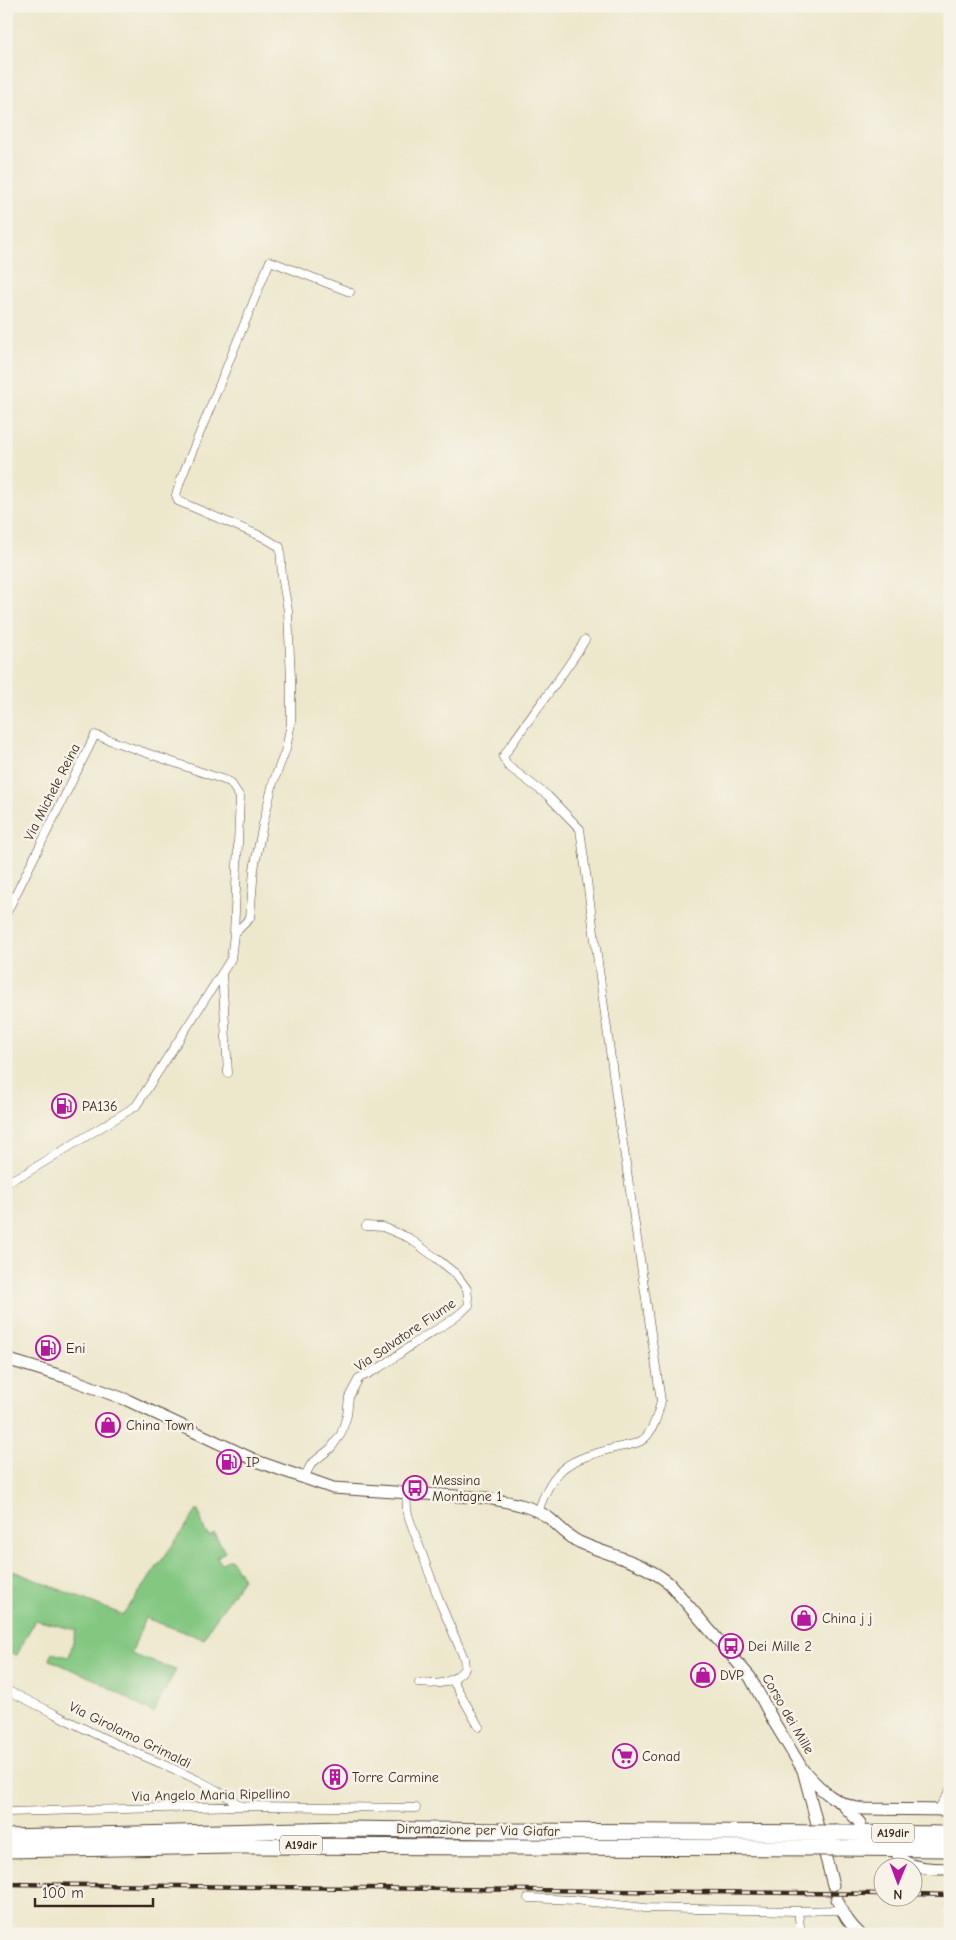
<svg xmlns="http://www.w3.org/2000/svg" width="956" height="1940" viewBox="0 0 956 1940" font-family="'Comic Neue',sans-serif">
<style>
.green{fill:#83c781;stroke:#5f7850}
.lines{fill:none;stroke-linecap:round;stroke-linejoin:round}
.street-casing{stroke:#564638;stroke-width:9}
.secondary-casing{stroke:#564638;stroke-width:13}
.highway-casing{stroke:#564638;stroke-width:17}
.street{stroke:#fff;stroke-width:8}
.secondary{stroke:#fff;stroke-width:11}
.highway{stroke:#fff;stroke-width:15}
.rail-casing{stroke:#3b2a1e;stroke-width:4.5}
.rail{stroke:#f7f3e8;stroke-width:2.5;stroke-dasharray:8;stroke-linecap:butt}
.highway-bridge-casing{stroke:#564638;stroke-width:17;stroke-linecap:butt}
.highway-bridge{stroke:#fff;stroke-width:15}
.labels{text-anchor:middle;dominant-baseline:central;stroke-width:5;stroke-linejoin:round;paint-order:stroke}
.shield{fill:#f7f3e8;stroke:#73665b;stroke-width:1}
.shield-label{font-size:12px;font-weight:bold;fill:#3b2a1e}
.street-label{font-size:14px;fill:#3b2a1e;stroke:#f7f3e8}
.poi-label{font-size:14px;fill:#3b2a1e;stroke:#f7f3e8;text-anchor:start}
</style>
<rect width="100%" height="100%" fill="#f7f3e8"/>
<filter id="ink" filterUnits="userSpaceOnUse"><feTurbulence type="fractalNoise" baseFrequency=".02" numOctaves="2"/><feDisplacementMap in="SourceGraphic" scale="10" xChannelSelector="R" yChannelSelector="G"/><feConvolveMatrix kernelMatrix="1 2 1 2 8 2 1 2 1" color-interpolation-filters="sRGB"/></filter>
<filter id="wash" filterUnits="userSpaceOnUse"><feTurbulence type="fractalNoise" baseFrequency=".0096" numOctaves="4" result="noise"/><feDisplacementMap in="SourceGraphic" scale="20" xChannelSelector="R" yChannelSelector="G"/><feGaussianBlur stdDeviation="1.12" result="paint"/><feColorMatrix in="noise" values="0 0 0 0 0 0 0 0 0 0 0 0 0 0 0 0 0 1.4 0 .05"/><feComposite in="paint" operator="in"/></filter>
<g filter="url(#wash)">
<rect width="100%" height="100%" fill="#ede7cc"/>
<path class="green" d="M198 1509 205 1532 210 1536 214 1533 225 1552 217 1557 221 1563 231 1559 243 1579 210 1627 204 1639 145 1618 131 1654 176 1670 153 1713 96 1680 50 1660 52 1653 69 1657 76 1630 35 1620 17 1655 6 1653V1568L123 1615Z"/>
</g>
<g filter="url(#ink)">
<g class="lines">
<defs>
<path id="street" d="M6 914 95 735 230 782 240 797 234 934 231 959 136 1106 26 1173 6 1182
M234 934 250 918 254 869 263 824 273 783 286 749 291 723V680L288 611 282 576 280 547 263 537 178 501 176 495 181 479 270 261 350 292
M222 973 228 1073
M304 1478 311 1464 331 1448 341 1434 347 1415 349 1397 359 1378C380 1370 394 1357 412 1345 431 1331 453 1323 469 1305L467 1289 456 1274 436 1258 409 1238 383 1227 366 1226
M406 1492 407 1510 409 1518 441 1605 464 1658 465 1668C453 1684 438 1685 419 1683
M538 1512C554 1465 569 1460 615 1448 623 1446 634 1445 641 1441 653 1434 658 1414 661 1401L617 1103 580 829 548 796 508 766 503 757C529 717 560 681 585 640
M452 1679 479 1727
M6 1690C41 1706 75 1725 110 1741 153 1762 202 1777 241 1806
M938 1810 950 1790
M6 1812 241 1806 416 1808
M528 1898 575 1900 645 1908 798 1911 841 1910
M949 1904H950
M798 1911 801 1934"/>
<path id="secondary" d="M6 1359 65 1377 127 1400 259 1462 333 1488 487 1498C508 1502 531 1505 549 1518 559 1526 567 1536 579 1542 612 1557 638 1559 669 1583L750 1677 774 1722 803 1770 833 1885
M805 1772C822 1791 836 1805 863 1809L950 1810
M844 1806 860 1823
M898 1857C913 1869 930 1869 950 1869
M837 1899C842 1913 849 1924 860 1934"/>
<path id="highway" d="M836 1833 950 1834
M6 1837 344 1829 506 1831
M836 1848 950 1849
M6 1850 231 1846 505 1847"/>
</defs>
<use href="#street" class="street-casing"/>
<use href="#secondary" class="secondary-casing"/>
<use href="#highway" class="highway-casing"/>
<use href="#street" class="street"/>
<use href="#secondary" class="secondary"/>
<use href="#highway" class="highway"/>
<defs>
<path id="rail" d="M6 1884 884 1894
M914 1894 950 1895"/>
</defs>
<use href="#rail" class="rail-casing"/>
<use href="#rail" class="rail"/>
<defs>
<path id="highway-bridge" d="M506 1831 836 1833
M505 1847 836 1848"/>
</defs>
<use href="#highway-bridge" class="highway-bridge-casing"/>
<use href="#highway-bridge" class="highway-bridge"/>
</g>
</g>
<defs>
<symbol id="fuel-ring" viewBox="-11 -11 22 22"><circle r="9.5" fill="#f7f3e8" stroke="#b5179e" stroke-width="1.5"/><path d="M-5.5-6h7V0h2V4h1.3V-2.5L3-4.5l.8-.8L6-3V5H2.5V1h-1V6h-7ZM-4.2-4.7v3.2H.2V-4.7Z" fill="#b5179e"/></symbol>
<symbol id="shop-ring" viewBox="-11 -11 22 22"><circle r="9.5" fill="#f7f3e8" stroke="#b5179e" stroke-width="1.5"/><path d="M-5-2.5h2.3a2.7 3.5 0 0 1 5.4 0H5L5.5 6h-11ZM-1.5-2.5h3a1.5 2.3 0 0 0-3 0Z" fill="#b5179e"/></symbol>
<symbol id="bus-ring" viewBox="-11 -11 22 22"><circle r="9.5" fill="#f7f3e8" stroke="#b5179e" stroke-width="1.5"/><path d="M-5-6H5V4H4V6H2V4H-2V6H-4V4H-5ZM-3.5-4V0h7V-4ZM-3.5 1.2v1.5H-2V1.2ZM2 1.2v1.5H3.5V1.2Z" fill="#b5179e"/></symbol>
<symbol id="supermarket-ring" viewBox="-11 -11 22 22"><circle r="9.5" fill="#f7f3e8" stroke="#b5179e" stroke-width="1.5"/><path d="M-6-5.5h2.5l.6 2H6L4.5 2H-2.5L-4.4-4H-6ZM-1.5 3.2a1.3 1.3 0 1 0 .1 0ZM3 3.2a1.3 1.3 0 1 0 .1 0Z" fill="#b5179e"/></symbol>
<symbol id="building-ring" viewBox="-11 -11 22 22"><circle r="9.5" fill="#f7f3e8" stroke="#b5179e" stroke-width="1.5"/><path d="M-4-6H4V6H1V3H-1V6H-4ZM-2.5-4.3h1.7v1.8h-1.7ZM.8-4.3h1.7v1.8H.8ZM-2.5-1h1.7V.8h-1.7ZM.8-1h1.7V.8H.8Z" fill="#b5179e"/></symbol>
</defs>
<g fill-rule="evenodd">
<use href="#fuel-ring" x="50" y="1092" width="28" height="28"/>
<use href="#fuel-ring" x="34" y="1334" width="28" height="28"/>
<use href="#shop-ring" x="94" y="1411" width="28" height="28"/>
<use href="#fuel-ring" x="215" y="1448" width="28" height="28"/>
<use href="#bus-ring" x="401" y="1474" width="28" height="28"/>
<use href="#shop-ring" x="790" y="1604" width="28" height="28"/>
<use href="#bus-ring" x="717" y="1632" width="28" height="28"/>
<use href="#shop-ring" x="689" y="1661" width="28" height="28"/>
<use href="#supermarket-ring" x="611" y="1742" width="28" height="28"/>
<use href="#building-ring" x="321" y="1763" width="28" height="28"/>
</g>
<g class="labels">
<g class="shield">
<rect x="872" y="1823.5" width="42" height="19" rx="4"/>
<rect x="280" y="1835.5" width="42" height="19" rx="4"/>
</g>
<g class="shield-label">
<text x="893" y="1833">A19dir</text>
<text x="301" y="1845">A19dir</text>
</g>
<g class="street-label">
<text transform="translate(52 792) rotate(-63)">Via Michele Reina</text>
<text transform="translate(405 1335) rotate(-34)">Via Salvatore Fiume</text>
<text transform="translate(788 1714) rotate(60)">Corso dei Mille</text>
<text transform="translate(130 1735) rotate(26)">Via Girolamo Grimaldi</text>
<text transform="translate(211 1795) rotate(-1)">Via Angelo Maria Ripellino</text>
<text transform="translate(478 1830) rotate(1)">Diramazione per Via Giafar</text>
</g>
<g class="poi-label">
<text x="82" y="1106">PA136</text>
<text x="66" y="1348">Eni</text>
<text x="126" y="1425">China Town</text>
<text x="246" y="1462">IP</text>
<text x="432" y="1480">Messina<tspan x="432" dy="16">Montagne 1</tspan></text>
<text x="822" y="1618">China j j</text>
<text x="748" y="1646">Dei Mille 2</text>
<text x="720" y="1675">DVP</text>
<text x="642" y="1756">Conad</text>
<text x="352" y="1777">Torre Carmine</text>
</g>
</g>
<rect width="956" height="1940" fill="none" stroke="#f7f3e8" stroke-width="25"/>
<g transform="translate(898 1882) rotate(181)"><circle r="24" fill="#f7f3e8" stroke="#aca397"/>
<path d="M0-4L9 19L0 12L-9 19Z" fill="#b5179e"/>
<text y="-8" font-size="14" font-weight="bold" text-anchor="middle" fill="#3b2a1e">N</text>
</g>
<path d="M35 1898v8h118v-8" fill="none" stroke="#3b2a1e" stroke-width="2.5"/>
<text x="42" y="1898" font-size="15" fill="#3b2a1e" stroke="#f7f3e8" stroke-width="4" paint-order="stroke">100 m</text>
</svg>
